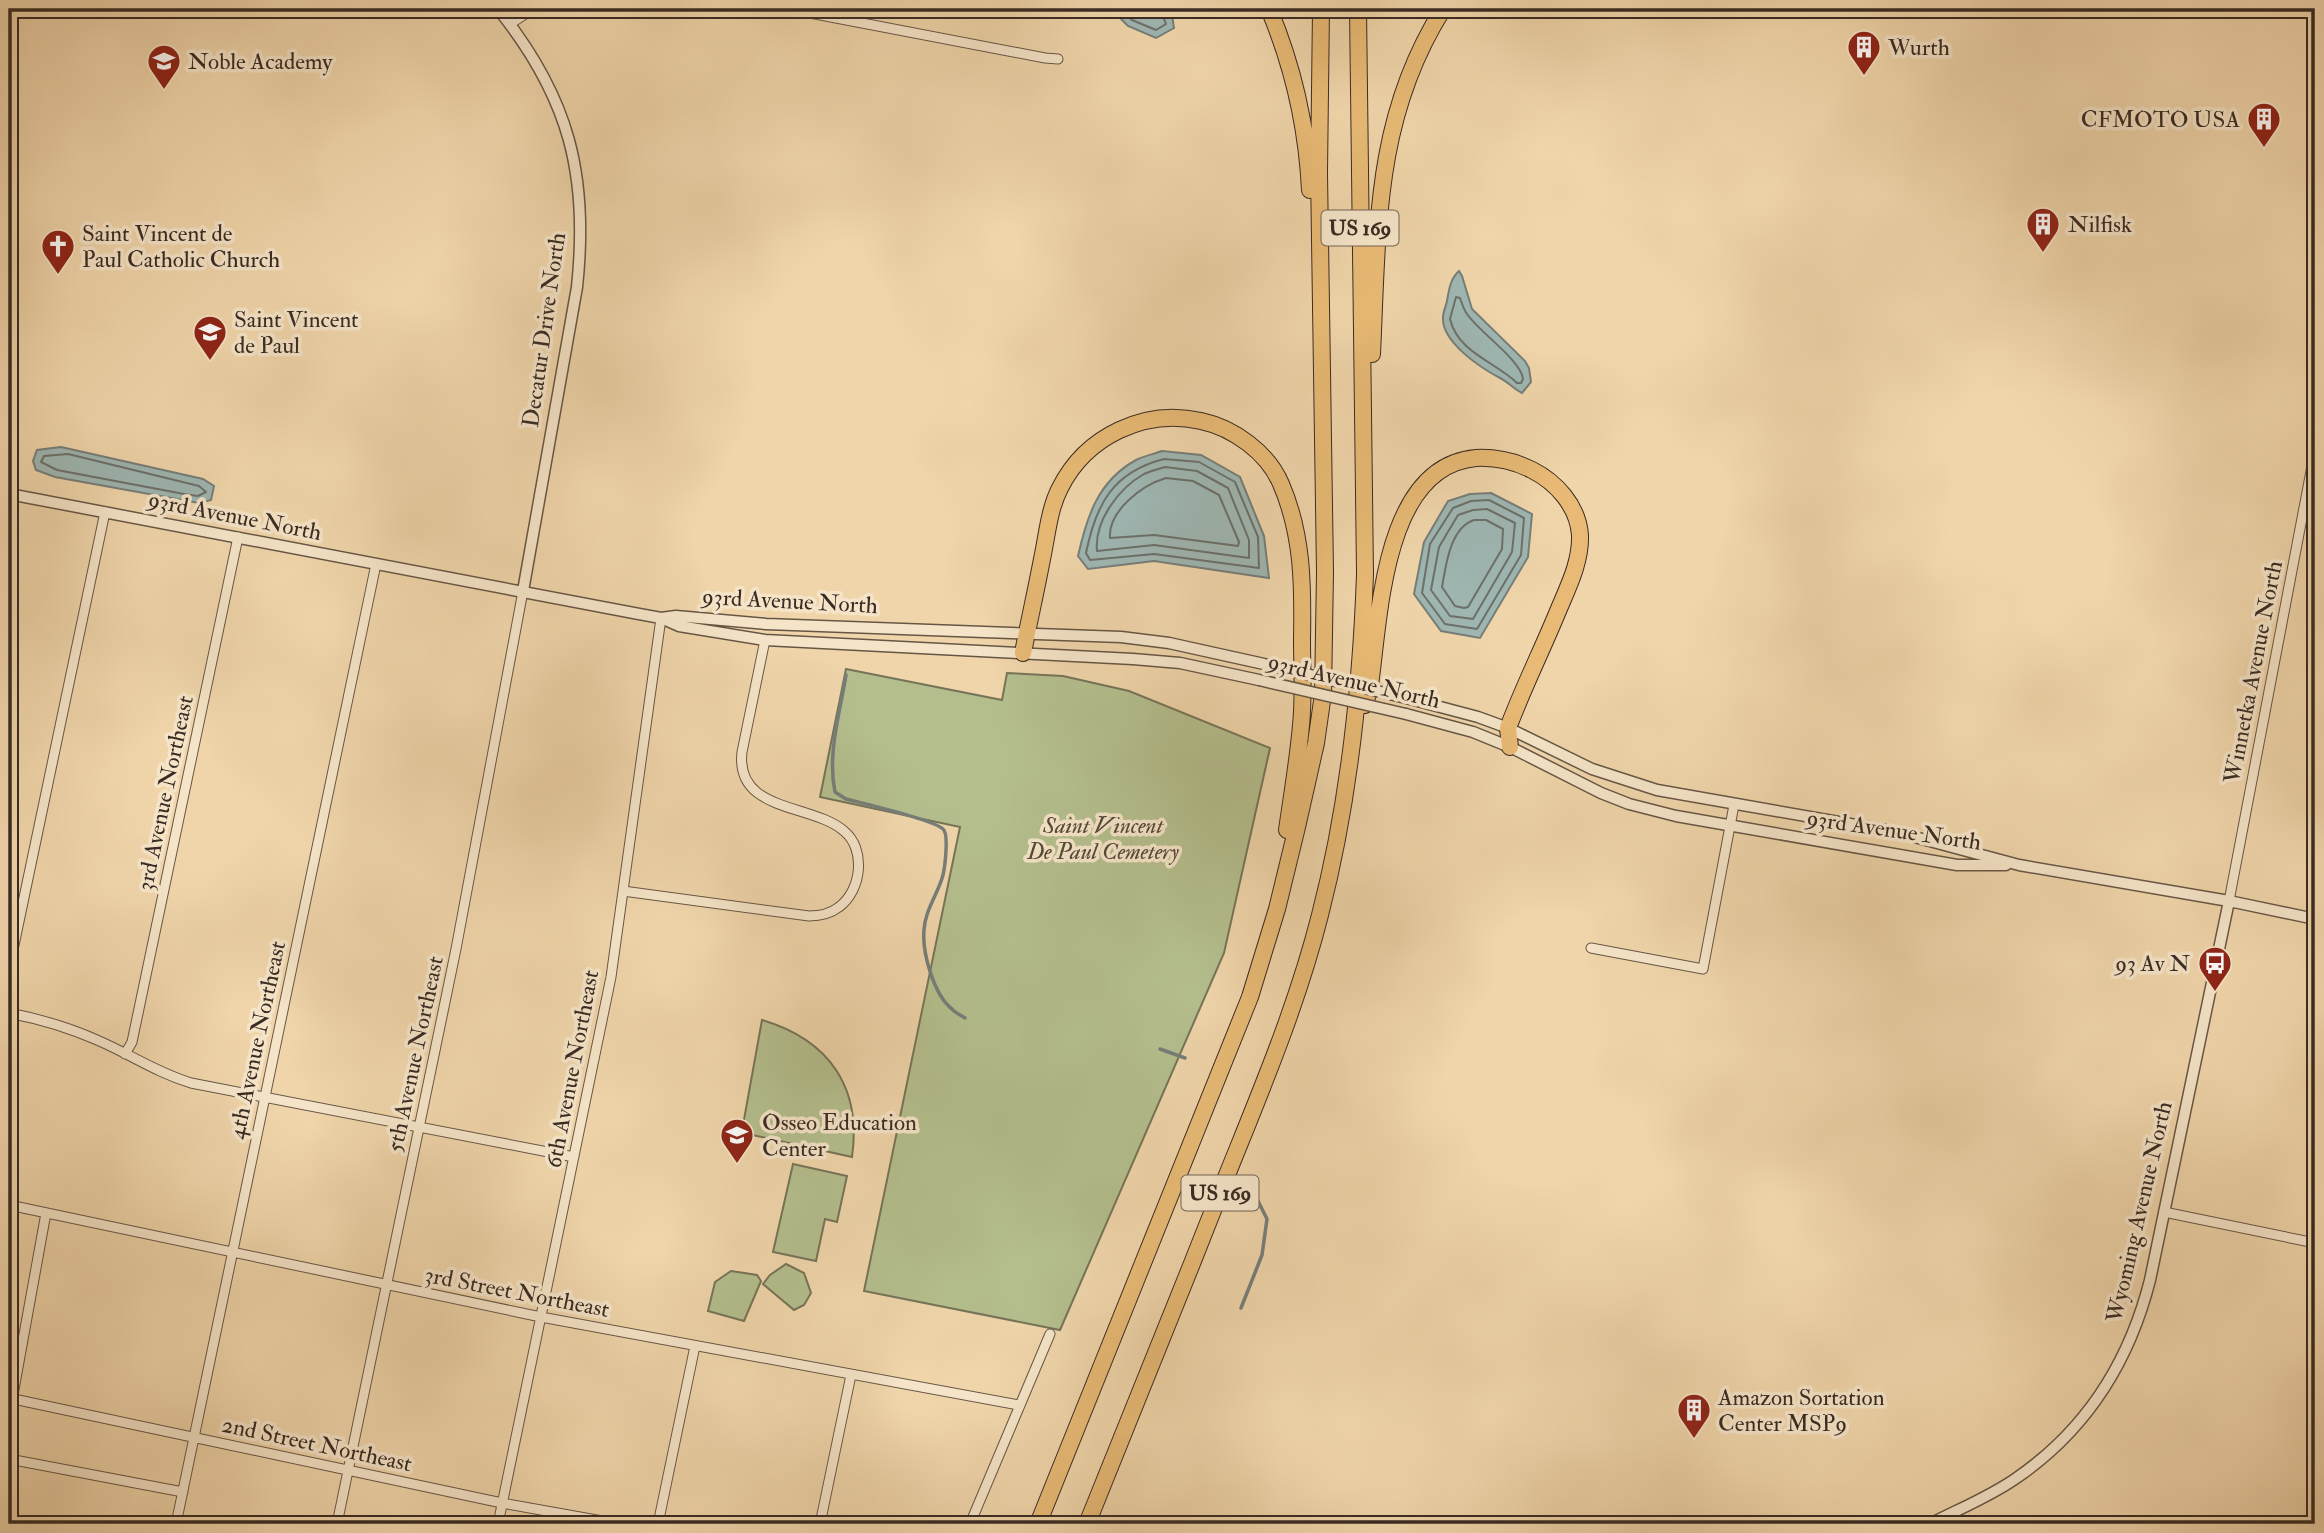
<svg xmlns="http://www.w3.org/2000/svg" width="2324" height="1533" viewBox="0 0 2324 1533" font-family="'IM FELL Double Pica',serif">
<style>
.green{fill:#b4be8d;stroke:#767458;stroke-width:2}
.water{fill:#9eb6b2;stroke:#767e79;stroke-width:2}
.lines{fill:none;stroke-linecap:round;stroke-linejoin:round}
.shore{stroke:#6c706a;stroke-width:2}
.stream{stroke:#767e79;stroke-width:3.5}
.minor-casing{stroke:#675645;stroke-width:11}
.tertiary-casing{stroke:#675645;stroke-width:13}
.motorway-casing{stroke:#392b23;stroke-width:18}
.minor{stroke:#f5e4c8;stroke-width:9}
.tertiary{stroke:#f5e4c8;stroke-width:10}
.motorway{stroke:#e8ba75;stroke-width:16}
.tertiary-bridge-casing{stroke:#675645;stroke-width:13;stroke-linecap:butt}
.tertiary-bridge{stroke:#f5e4c8;stroke-width:10}
.labels{text-anchor:middle;dominant-baseline:central;stroke-width:7;stroke-linejoin:round;paint-order:stroke}
.shield{fill:#f5e4c8;stroke:#716254;stroke-width:2}
.shield-label{font-size:21px;font-weight:bold;fill:#392b23}
.poi-label{font-size:23px;fill:#392b23;stroke:#f5e4c8;text-anchor:start}
.street-label{font-size:23px;fill:#392b23;stroke:#f5e4c8}
.park-label{font-size:23px;font-style:italic;fill:#524838;stroke:#f5e4c8}
</style>
<rect width="100%" height="100%" fill="#f0d5aa"/>
<filter id="stains"><feTurbulence type="fractalNoise" baseFrequency=".00286" numOctaves="4"/><feColorMatrix values="0 0 0 0 .2 0 0 0 0 .09 0 0 0 0 .02 0 0 0 .5 -.17"/></filter>
<radialGradient id="worn" r=".72"><stop offset=".6" stop-color="#630" stop-opacity="0"/><stop offset="1" stop-color="#630" stop-opacity=".3"/></radialGradient>
<path class="green" d="M846 669 1002 700 1007 673 1063 676 1129 691 1270 748 1224 953 1060 1330 864 1291 960 827 820 797Z
M762 1020C829 1040 862 1087 852 1157L748 1134 743 1125Z
M793 1164 847 1176 837 1222 825 1219 816 1261 773 1252Z
M786 1264 804 1273 811 1293 804 1305 794 1310 763 1284 770 1275Z
M731 1271 757 1275 761 1281 744 1321 708 1311 715 1282Z"/>
<path class="water" d="M1111 9H1163L1172 15 1174 28 1156 38 1128 26Z
M1459 271 1462 276 1472 309 1525 361 1529 368 1531 382 1522 393C1514 389 1508 382 1500 378 1481 368 1441 342 1443 317 1443 312 1446 306 1447 301 1449 290 1450 279 1459 271Z
M61 447 203 479 214 486 211 500 199 503 55 477 36 470 33 461 37 450Z
M1162 451 1201 455 1240 477 1264 536 1269 578 1154 561 1088 569 1078 556C1087 516 1098 481 1136 460 1144 456 1154 454 1162 451Z
M1491 493 1532 514 1528 557 1480 638 1441 631 1414 594 1424 542 1448 501 1470 494Z"/>
<g class="lines">
<path class="shore" d="M1121 9 1132 20 1156 30 1166 24 1160 9
M1456 297 1460 298C1462 304 1464 310 1467 314 1480 333 1521 360 1523 379L1521 383H1517C1496 362 1458 353 1450 319Z
M68 454 199 486 206 492 198 496 184 494 57 470 41 462 44 456Z
M1164 459 1199 462 1235 482 1258 537 1259 568 1154 554 1090 560 1086 553C1096 504 1113 472 1164 459Z
M1165 467 1197 471 1228 488 1249 540V558L1154 545 1097 551C1094 521 1119 488 1144 474 1150 471 1158 469 1165 467Z
M1166 478 1193 481 1219 495 1239 542 1238 546 1154 535 1110 538C1108 511 1142 485 1166 478Z
M1489 500 1524 518 1521 555 1477 629 1445 624 1422 593 1430 544 1453 508 1471 501Z
M1487 509 1515 523 1512 552 1473 619 1450 616 1431 590 1439 547 1458 515 1473 510Z
M1474 520H1486L1503 529 1502 549 1468 607 1464 608 1455 606 1442 587C1446 565 1450 528 1474 520Z"/>
<path class="stream" d="M846 675C840 713 827 754 835 792L846 799C865 804 932 819 943 829 949 834 945 866 943 875 938 894 925 910 924 930 922 953 934 995 952 1009 955 1013 961 1015 965 1018
M1160 1049 1185 1058
M1241 1308 1262 1255 1267 1219 1258 1201"/>
<defs>
<path id="minor" d="M789 9 1045 58 1058 59
M510 24 533 9
M623 891 809 916C820 916 830 914 839 907 862 890 866 849 844 831 812 803 735 813 742 752L765 640
M2229 901 2315 450
M1591 948 1703 969 1734 805
M9 969 105 512
M9 1013C40 1019 68 1027 97 1040 130 1054 155 1072 191 1083L574 1157
M125 1054 132 1042 238 537
M9 1205 541 1317 1019 1405
M2164 1212 2315 1243
M9 1398 502 1503 619 1524
M9 1417 46 1213
M9 1459 183 1492
M176 1524 376 564
M337 1524 456 949 523 591
M498 1524 611 977 661 618
M658 1524 695 1346
M820 1524 851 1375
M970 1524 1050 1334"/>
<path id="tertiary" d="M498 9C569 97 589 175 577 287L523 591
M9 494 639 614 661 618 679 626 765 640 1133 659 1180 663 1259 680
M661 618 676 616 766 624 1121 637 1169 643 1264 664
M1410 699 1478 717 1508 728 1592 769 1657 790 1896 832 2019 865 2229 901 2315 919
M1406 714 1473 732 1510 747 1601 793 1629 804 1676 816 1957 865H2006
M1930 1524C1959 1509 1989 1497 2015 1479 2087 1430 2129 1363 2150 1280L2229 901"/>
<path id="motorway" d="M1269 9C1293 66 1307 129 1310 190
M1372 354C1378 230 1374 118 1443 9
M1023 653C1029 621 1036 591 1042 559 1047 536 1049 509 1060 488 1086 436 1145 408 1201 421 1234 428 1268 453 1281 484 1303 535 1303 586 1302 640 1302 668 1304 697 1301 725 1298 760 1292 795 1287 830
M1365 705 1370 685C1380 616 1383 466 1476 458 1496 457 1514 461 1532 470 1556 482 1578 506 1580 535 1581 562 1568 587 1558 611 1542 650 1523 688 1508 728L1510 747
M1038 1524 1250 997 1277 909 1297 827 1316 743 1323 694 1325 572 1319 173 1321 9
M1087 1524C1133 1409 1180 1295 1225 1180 1260 1093 1297 1006 1320 915 1349 803 1361 689 1365 574L1358 9"/>
</defs>
<use href="#minor" class="minor-casing"/>
<use href="#tertiary" class="tertiary-casing"/>
<use href="#motorway" class="motorway-casing"/>
<use href="#minor" class="minor"/>
<use href="#tertiary" class="tertiary"/>
<use href="#motorway" class="motorway"/>
<defs>
<path id="tertiary-bridge" d="M1264 664 1410 699
M1259 680 1406 714"/>
</defs>
<use href="#tertiary-bridge" class="tertiary-bridge-casing"/>
<use href="#tertiary-bridge" class="tertiary-bridge"/>
</g>
<defs>
<symbol id="building-pin" viewBox="-11 -11 22 30"><path d="M0 17L-7.5 6A9.5 9.5 0 1 1 7.5 6Z" fill="#8f2418" stroke="#f5e4c8"/><path d="M-4-6H4V6H1V3H-1V6H-4ZM-2.5-4.3h1.7v1.8h-1.7ZM.8-4.3h1.7v1.8H.8ZM-2.5-1h1.7V.8h-1.7ZM.8-1h1.7V.8H.8Z" fill="#fff"/></symbol>
<symbol id="school-pin" viewBox="-11 -11 22 30"><path d="M0 17L-7.5 6A9.5 9.5 0 1 1 7.5 6Z" fill="#8f2418" stroke="#f5e4c8"/><path d="M0-5L7-2L0 1L-7-2ZM-4 1L0 2.5L4 1V4Q0 6-4 4Z" fill="#fff"/></symbol>
<symbol id="church-pin" viewBox="-11 -11 22 30"><path d="M0 17L-7.5 6A9.5 9.5 0 1 1 7.5 6Z" fill="#8f2418" stroke="#f5e4c8"/><path d="M-1.2-6h2.4v3.5h3.3v2.4h-3.3V6h-2.4V-.1h-3.3v-2.4h3.3Z" fill="#fff"/></symbol>
<symbol id="bus-pin" viewBox="-11 -11 22 30"><path d="M0 17L-7.5 6A9.5 9.5 0 1 1 7.5 6Z" fill="#8f2418" stroke="#f5e4c8"/><path d="M-5-6H5V4H4V6H2V4H-2V6H-4V4H-5ZM-3.5-4V0h7V-4ZM-3.5 1.2v1.5H-2V1.2ZM2 1.2v1.5H3.5V1.2Z" fill="#fff"/></symbol>
</defs>
<g fill-rule="evenodd">
<use href="#building-pin" x="1845" y="28" width="38" height="52"/>
<use href="#school-pin" x="145" y="42" width="38" height="52"/>
<use href="#building-pin" x="2245" y="100" width="38" height="52"/>
<use href="#building-pin" x="2024" y="205" width="38" height="52"/>
<use href="#church-pin" x="39" y="227" width="38" height="52"/>
<use href="#school-pin" x="191" y="313" width="38" height="52"/>
<use href="#bus-pin" x="2196" y="944" width="38" height="52"/>
<use href="#school-pin" x="718" y="1116" width="38" height="52"/>
<use href="#building-pin" x="1675" y="1391" width="38" height="52"/>
</g>
<g class="labels">
<g class="shield">
<rect x="1321.5" y="210.5" width="77" height="35" rx="5"/>
<rect x="1181.5" y="1175.5" width="77" height="35" rx="5"/>
</g>
<g class="shield-label">
<text x="1360" y="228">US 169</text>
<text x="1220" y="1193">US 169</text>
</g>
<g class="poi-label">
<text x="1888" y="47">Wurth</text>
<text x="188" y="61">Noble Academy</text>
<text x="2240" y="119" text-anchor="end">CFMOTO USA</text>
<text x="2068" y="224">Nilfisk</text>
<text x="82" y="233">Saint Vincent de<tspan x="82" dy="26">Paul Catholic Church</tspan></text>
<text x="234" y="319">Saint Vincent<tspan x="234" dy="26">de Paul</tspan></text>
<text x="2190" y="963" text-anchor="end">93 Av N</text>
<text x="762" y="1122">Osseo Education<tspan x="762" dy="26">Center</tspan></text>
<text x="1718" y="1397">Amazon Sortation<tspan x="1718" dy="26">Center MSP9</tspan></text>
</g>
<g class="street-label">
<text transform="translate(544 330) rotate(-82)">Decatur Drive North</text>
<text transform="translate(235 516) rotate(11)">93rd Avenue North</text>
<text transform="translate(790 601) rotate(3)">93rd Avenue North</text>
<text transform="translate(2253 672) rotate(-79)">Winnetka Avenue North</text>
<text transform="translate(1354 681) rotate(13)">93rd Avenue North</text>
<text transform="translate(165 793) rotate(-78)">3rd Avenue Northeast</text>
<text transform="translate(1894 830) rotate(8)">93rd Avenue North</text>
<text transform="translate(257 1040) rotate(-78)">4th Avenue Northeast</text>
<text transform="translate(415 1054) rotate(-78)">5th Avenue Northeast</text>
<text transform="translate(572 1069) rotate(-79)">6th Avenue Northeast</text>
<text transform="translate(2139 1212) rotate(-77)">Wyoming Avenue North</text>
<text transform="translate(517 1292) rotate(11)">3rd Street Northeast</text>
<text transform="translate(317 1444) rotate(12)">2nd Street Northeast</text>
</g>
<g class="park-label">
<text x="1103" y="825">Saint Vincent<tspan x="1103" dy="26">De Paul Cemetery</tspan></text>
</g>
</g>
<rect width="2324" height="1533" fill="none" stroke="#f0d5aa" stroke-width="35"/>
<rect x="10" y="10" width="2303" height="1512" fill="none" stroke="#392b23" stroke-width="3.5"/>
<rect x="18" y="18" width="2289" height="1498" fill="none" stroke="#392b23" stroke-width="2"/>
<rect width="100%" height="100%" filter="url(#stains)"/>
<rect width="100%" height="100%" fill="url(#worn)"/>
</svg>
